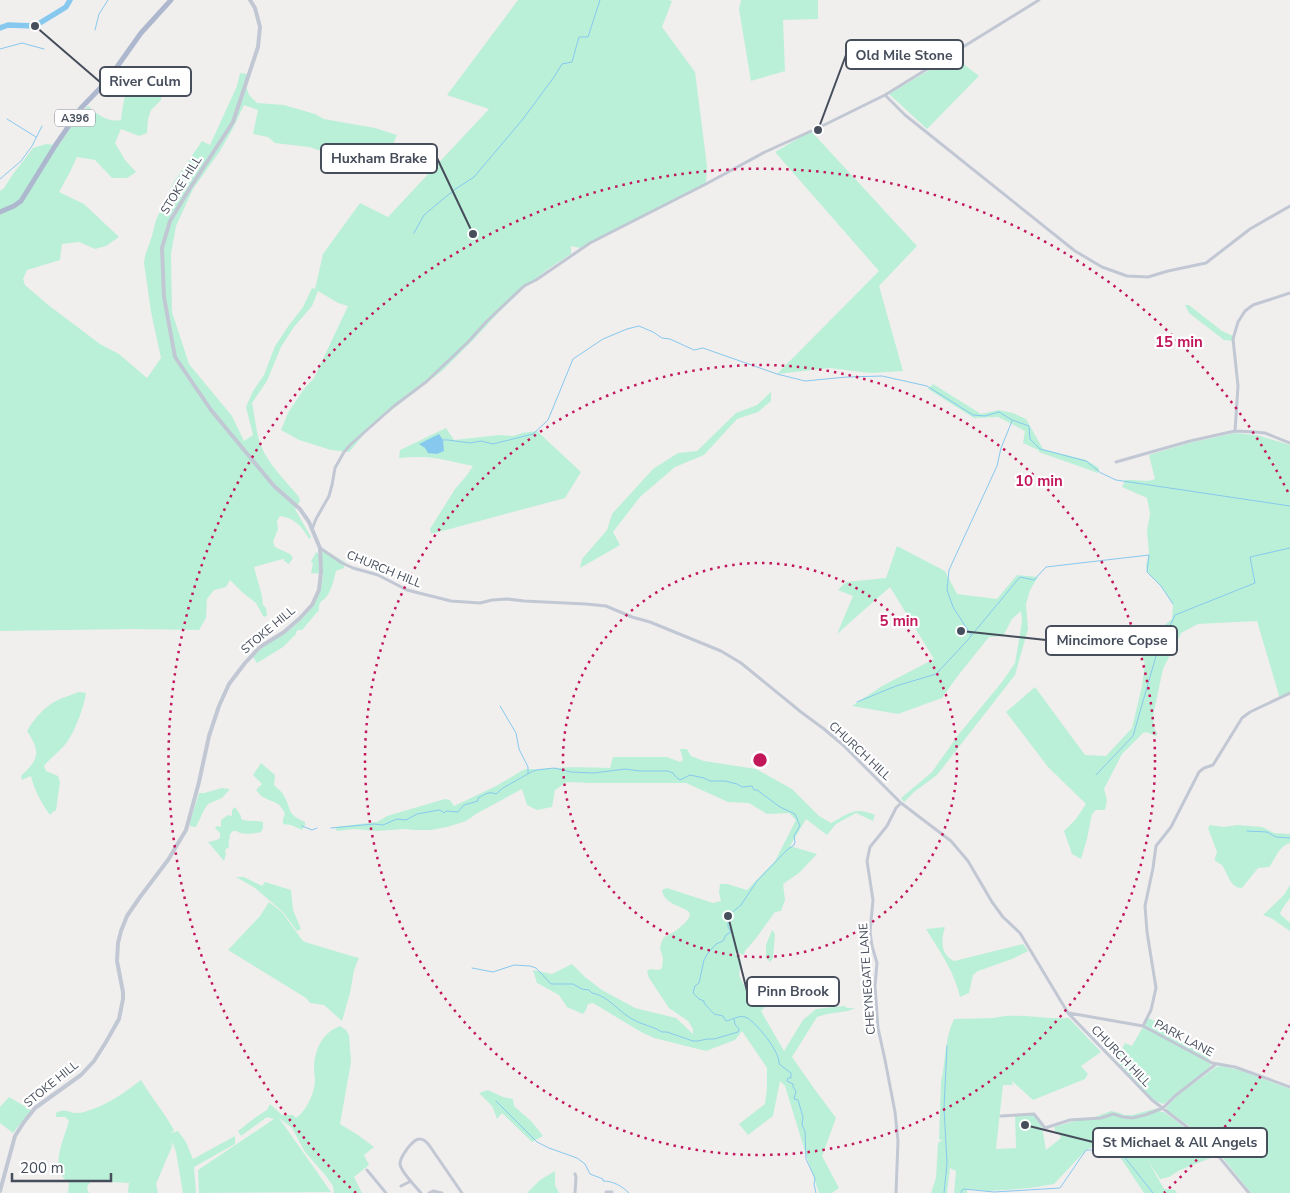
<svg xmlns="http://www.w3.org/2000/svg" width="1290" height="1193" viewBox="0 0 1290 1193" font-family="'Nunito Sans',sans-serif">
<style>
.green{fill:#bbf0d8}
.water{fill:#87c9ee}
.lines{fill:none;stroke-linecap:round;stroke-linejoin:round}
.stream{stroke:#87c9ee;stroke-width:1}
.river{stroke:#87c9ee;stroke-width:5.5}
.minor{stroke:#c1c8d4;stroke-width:3}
.tertiary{stroke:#c1c8d4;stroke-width:4}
.primary{stroke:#adb8ce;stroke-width:5}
.ring{fill:none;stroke:#c2185b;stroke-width:2.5;stroke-dasharray:2.5 5}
.labels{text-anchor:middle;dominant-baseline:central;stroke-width:4.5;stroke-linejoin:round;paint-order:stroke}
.shield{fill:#fff;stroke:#7e838d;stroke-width:1}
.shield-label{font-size:11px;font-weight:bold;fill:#464e5c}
.street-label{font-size:12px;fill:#464e5c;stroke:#fff}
.centre{fill:#c2185b;stroke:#fff;stroke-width:2.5}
.ring-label{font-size:15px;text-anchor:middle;font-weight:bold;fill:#c2185b;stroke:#fff;stroke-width:4.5;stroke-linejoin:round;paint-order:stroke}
.leader{fill:none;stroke:#464e5c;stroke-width:2}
.callout-dot{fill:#464e5c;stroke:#fff;stroke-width:2}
.callout{fill:#fff;stroke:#464e5c;stroke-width:2}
.callout-label{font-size:14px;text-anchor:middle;font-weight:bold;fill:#464e5c}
</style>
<rect width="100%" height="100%" fill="#f1eeee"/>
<path class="green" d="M518 0H668L672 1 662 27 695 72 707 166 706 184 580 248 571 246V254L548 269 524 288 499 312 474 339 442 371 371 426 349 452 331 450 299 440 281 430 288 413 303 390 314 378 348 306 338 303 318 291 312 306 294 327 281 347 267 381 252 403C255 417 256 432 261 446 269 465 286 481 299 497L300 501 295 509 311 537 309 539C302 526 294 518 280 516L277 521 278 529 273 542 275 547 290 554 293 558 289 564 284 561V559H283L254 567 262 596 263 605 266 608 267 615 265 617 263 616 256 603 242 592 230 580 226 587 214 590 207 599 206 618 199 630 133 629 0 631V191L4 188 13 174 33 148 46 144 59 145 80 114 88 106C97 114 108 123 121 120 122 112 123 103 125 96 129 86 138 68 150 67L162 82 163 91 161 100 151 110 148 119 147 133 139 136 121 129 115 143 125 160 136 172 127 178H112L95 160 77 157 70 172 59 192 84 204 119 237 106 246 95 249 79 242 62 244 60 260 27 270 23 279 25 285 47 304 100 344 119 354 147 378 161 358 151 312 144 263 145 256 152 236 156 220 174 182 202 141 210 145 237 86 240 73 248 74 245 83 249 95 257 103 284 105 315 114 324 119 375 128 397 135 384 166 343 158 309 147 275 143 268 137 253 134 258 110 244 105 232 130 220 151 193 189 176 226 171 254 172 312 189 364 232 416 244 441 253 435 246 407 253 391 264 375 275 346 289 325 303 307 312 288 315 289 323 254 360 203 388 217 489 109 447 95Z
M741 0H818V19L783 20 785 71 751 81 739 9Z
M953 56 979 76 927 129 889 94Z
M811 131 917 246 879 286 903 371 870 373 830 368 777 374 879 271 775 152Z
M1185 305H1189L1222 331 1233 336V341L1224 340 1189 313Z
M933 384 981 414 999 410 1013 413 1026 419 1043 449 1086 460 1099 468 1098 473 1039 452 1038 450 1023 443 1025 431 998 417 974 418 928 389Z
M771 392V401L758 412 737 419 704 455 675 467 640 497 613 532 620 545 580 568 582 559 607 530 612 514 653 469 678 453 697 451 736 413 757 405Z
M446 428 454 440 499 435 513 436 522 433 537 431 581 472 565 498 435 533H431L430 529 455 489 467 475 473 466C461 464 452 461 440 459 427 456 413 457 399 458L400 450Z
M1235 433 1257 435 1290 445V694L1280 699 1257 621 1198 624 1181 633 1163 669 1153 716 1154 728 1158 734 1156 736 1146 732 1143 733 1122 754 1104 789 1107 800 1105 810H1096L1092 814 1087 839 1081 859 1072 854 1064 831 1076 819 1086 804 1048 767 1006 712 1035 687 1085 755 1106 756 1132 728 1142 686 1145 664 1142 658 1148 638 1172 619 1173 604 1161 586 1147 572 1146 565 1149 553 1147 531 1150 514 1147 498 1122 487 1125 480C1135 479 1146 483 1155 479L1149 455 1189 443Z
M897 546 945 571 957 594 997 599 1017 575 1038 577 1030 590 1026 604 1028 629 1015 675 937 775 914 792 904 802 901 798 932 772 959 734 1002 682 1015 663 1022 622 1021 611 1012 619 1003 636 989 637 957 677 942 698 898 714 852 706 882 686 934 659 890 587 837 634 853 596 838 590 846 582 886 578Z
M323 549 345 562 344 568 336 571C334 579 332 589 327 596 323 602 318 600 319 610L302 630H298L296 632V634L283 647 257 663 253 657C263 646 271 642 284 634 298 625 316 606 320 590 322 585 322 580 323 574L311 573 313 563H312L311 561 313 558 316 552 319 554Z
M79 692 86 693C84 707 76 728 69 739 63 749 51 757 44 766L46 771 58 776 60 782 56 811H54L50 815C42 804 34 790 31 776L22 780 21 776C39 759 41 752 27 731 33 720 44 707 56 701 63 697 72 695 79 692Z
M680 749H687L691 756 704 761 756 769 792 789 819 816 831 823C848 814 855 806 875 815L873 821 856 813 836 824 827 835 806 819 790 846 817 854 799 873 783 884 785 900 781 911 775 912 757 937 745 951 744 955 736 952 735 954 741 960 739 975 748 994 750 984 755 978 764 986 781 979 783 988 761 1011 784 1051 803 1020 816 1009 845 1006 847 1008H855L848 1011 827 1014 817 1017 792 1057 813 1087 836 1118 822 1156 839 1188 832 1193H819L808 1161 785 1086 780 1081 773 1116 748 1135 739 1124 765 1104 767 1088V1068L742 1031 735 1040 706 1051 654 1038 641 1032 593 1003 588 1004 586 1010 583 1014 567 1007 559 995 537 983 533 970 552 974 572 964 585 977 602 990 635 1008 676 1018 693 1034V1029L688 1021 669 1008 649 978 647 971 650 969 659 970 662 968 663 958 660 948 661 943 664 937 674 932 685 923 690 916 689 912C680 905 664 904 662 890L667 888 713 903 721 901 719 892 720 884H727L747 890 775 861 796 820 789 813 767 814 749 803 728 802 686 783H589L567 782 555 790 552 807 537 810 527 805 522 789 476 814 466 821 447 827 431 830H415L404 829 377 831 354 829 337 831 335 827 377 822 387 816 445 799 450 800 454 806 496 786 523 770C528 768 533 770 539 769 563 767 586 767 610 768L613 757H667L680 762 683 760Z
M261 763 275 775 274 785C277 788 281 791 283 794 292 809 286 814 305 822V825L302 830 291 825 283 824V819L285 814C279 801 276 804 265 798 261 797 259 793 256 790L262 784 253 775Z
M222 788 230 789 222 798 208 804 204 810 196 827 190 826V822L199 793H204Z
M235 807 241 816V819C248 822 256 820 263 822V828L261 832C254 834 242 835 236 831H233L230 834C230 839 228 842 229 847L225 850 226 854 224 861 208 842 217 840 220 838V833L215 828 217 826 221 827V820L228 815 232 816V810Z
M1210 825 1224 827 1237 825 1262 827 1274 833 1290 834V843C1279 846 1276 858 1269 867L1258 868 1242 888C1230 888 1228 874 1222 865 1213 860 1214 861 1217 852L1208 828Z
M236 877H244L262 886 265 882 291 890 293 910 301 929 297 931 283 912 255 888Z
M1290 885V898L1282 909 1280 914 1290 923V931L1271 918 1263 915 1284 895Z
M269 902 282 912 302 940 305 942 355 957 359 958 354 970 350 993 342 1021 324 1005 310 1003 306 998 228 950 260 916Z
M945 927C941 940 940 954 954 961L1023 944 1028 951 1012 959 978 971 973 975 969 993 960 997C954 971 940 952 926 929Z
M772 930 775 934 773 958 770 962 766 958V945Z
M1005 1016C1027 1015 1048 1019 1069 1018L1101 1052 1081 1066 1088 1074 1085 1079 1033 1100 1012 1081 1013 1085H1003L996 1149 1016 1148 1015 1115 1034 1114 1042 1127 1046 1150 1061 1138 1059 1133H1056L1054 1127 1075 1121 1076 1118H1092L1111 1111 1120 1113 1124 1115H1132L1158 1108 1161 1112H1164L1183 1126 1216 1156 1180 1170 1169 1177 1160 1179 1147 1159 1164 1189 1175 1190 1177 1193H1144L1112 1145 1101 1144 1095 1146 1086 1150 1054 1184 1030 1188 989 1191 967 1189V1193H954L956 1171 950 1168 947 1193H931L936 1178 938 1143 942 1140 939 1139 941 1082C946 1062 944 1039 954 1019L993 1018Z
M1148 1018 1159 1023 1157 1027 1208 1058 1211 1065 1207 1070 1164 1104C1149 1102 1126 1071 1116 1060L1125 1043 1132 1046Z
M340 1026 346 1030 349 1035 351 1062 340 1124 358 1135 374 1147 364 1155 369 1165 354 1177 362 1193H334L333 1186 326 1176 305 1152 292 1128 279 1118 331 1192 199 1193 198 1170 274 1119 267 1117 241 1136 238 1131 256 1117 267 1110 270 1104 282 1115H293L296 1118C306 1111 313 1096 315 1083 315 1078 314 1073 314 1067 315 1049 322 1033 340 1026Z
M1221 1066 1239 1070 1290 1089V1193H1251L1215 1148 1196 1131 1167 1110 1166 1108C1178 1092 1201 1079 1216 1067Z
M141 1080C151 1097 164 1112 174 1130L171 1133 178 1131 186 1142 193 1159 235 1136V1144L194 1167 196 1193H183L176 1152 173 1143 169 1146 173 1144 156 1184 158 1193H129L128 1191 129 1183 113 1182H104L96 1180 91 1181 87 1187 88 1192 90 1193H68L69 1183C48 1168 64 1140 69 1121L65 1117H56V1113C66 1107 70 1114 78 1113 82 1113 86 1111 90 1110 109 1104 125 1092 141 1080Z
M488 1090 503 1097 513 1099 514 1106 532 1122 543 1136 532 1142 502 1113 497 1119 492 1106 479 1093Z
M9 1097 31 1110 13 1133 0 1123V1107Z
M555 1171V1185L559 1193H527L540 1180Z"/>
<path class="water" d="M439 434 443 440 444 451 437 454 428 453 425 448 419 444Z"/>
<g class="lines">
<path class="stream" d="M95 30 99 14 108 0
M0 49 22 43 44 49
M7 119 36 137
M0 179 21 161 32 146 42 126
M414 233 424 215 454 190 474 177 523 119 554 77 562 64 572 62 579 37H588L600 0
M443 440H448L470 443 481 441 493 444 533 434 548 420 573 359 603 339 627 329 639 326 653 332 662 338 670 339 694 350 703 348 777 374 805 381 847 377 882 376 927 386 973 415 985 416 999 412 1012 420 1029 426 1030 439 1040 449 1086 461 1101 473 1116 480 1290 506
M971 635 953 607 947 590 949 570 997 466 1001 448 1012 421
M857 702 896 686 936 674 966 642 1020 577 1034 580 1046 567 1149 555 1147 572 1161 586 1173 604
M500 706 516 733 519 749 528 767V773
M1096 775 1133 736 1156 656 1175 615 1255 583 1250 557 1290 548
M302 826 312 830 317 828
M331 828 374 824 383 825 397 819 406 820 417 814 439 810H440L444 813 446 811 458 812 464 805 478 801V798C486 794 488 791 496 794L503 788 533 771 537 770 554 768 571 772 594 773 625 769 640 771H668L673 773 675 776 680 780 690 775 704 778 710 781H725L737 784 742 787 752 786 754 790H757L780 807 795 814 800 826 794 836 795 842 794 845 787 850 757 881 741 905 728 916V927L731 932 726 935 723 941 716 944 708 953 704 960 699 983 695 986 693 993 699 999 704 1001V1003L714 1014 723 1016 726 1021C732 1020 738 1015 745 1017 755 1020 781 1053 779 1064L791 1073V1078H788L787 1081 793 1084V1087L796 1091 794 1099 798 1100 803 1117 802 1125 805 1131 806 1159 815 1178 814 1184 816 1193
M1247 831 1267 832 1276 837 1290 838
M472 968 493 972 514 965 530 966 536 968 551 984H573L582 989 589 990 592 993C607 995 619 1012 632 1019 642 1025 653 1026 662 1032H667L693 1041H698L707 1039H714L738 1032 739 1029 735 1024 734 1019
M496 1101 537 1142 549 1148 577 1158 585 1164 590 1174 603 1179V1181C613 1181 622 1186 629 1193
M944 1193 947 1163 944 1108 947 1046
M961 1193 962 1190 964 1189 994 1192 1060 1188 1086 1150H1119L1153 1193"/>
<path class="river" d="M0 28 8 25 35 26 66 7 70 0"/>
<path class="minor" d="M885 95 905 115 1075 251 1102 267 1127 276 1148 277 1168 271 1206 263 1250 229 1290 206
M1235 431 1238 386 1233 339 1238 322 1245 311 1253 305 1290 293
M1116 462 1190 441 1235 431 1255 432 1265 433 1290 443
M312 529 316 519 329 496 332 485 335 468 344 452 350 445 394 406 426 382 468 342 487 321 524 286 536 280 590 243 706 184 765 152 820 127 885 95 1039 0
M320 548 342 563 353 568 378 575 407 590 451 601 480 603 492 600 507 599 524 601 586 604 606 606 632 617 650 622 721 651 741 663 801 712 824 729 843 745 901 803 951 841 968 861 992 902 1003 917 1020 933 1068 1013 1152 1100 1191 1130 1210 1146 1249 1193
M1069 1013 1143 1026 1212 1063 1235 1067 1290 1087
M1143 1026 1151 1010 1156 988 1147 932 1145 906 1153 868 1156 846 1171 827 1199 772 1204 768 1213 765 1242 718 1250 712 1290 693
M1001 1116 1034 1114 1045 1128 1070 1120 1101 1118 1113 1114 1123 1117 1132 1118 1145 1115 1163 1108 1175 1096 1216 1064
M367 1170 386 1193
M575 1174 576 1177 575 1193
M401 1186 411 1181
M606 1192H612
M421 1193C415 1186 401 1172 400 1164 400 1158 404 1154 407 1149 414 1140 420 1134 429 1145L462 1193
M429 1193 433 1191 442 1193
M896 1193 898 1141 895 1112 885 1060 878 1028 875 986 877 963 872 946 870 932 873 900 867 861 870 847 887 826 896 808 901 803"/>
<path class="tertiary" d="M0 1191 15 1136 24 1122 35 1108 81 1075 94 1061 106 1042 119 1019 123 999V992L117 961 118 943 121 931 127 916 140 897 168 860 186 830 199 782 209 736 219 706 229 684 245 663 260 647 284 632 299 619 312 605 319 590 321 572 320 548 309 522 300 509 274 486 211 410 175 357 164 297 162 248 170 221 190 188 233 122 258 47 260 27 255 8 250 0"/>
<path class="primary" d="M0 212 14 206 21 201 55 146 81 108 107 81 141 33 171 0"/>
</g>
<g class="ring">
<circle cx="760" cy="760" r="197"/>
<circle cx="760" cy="760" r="395"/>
<path d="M1290 1024A592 592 0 0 1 1164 1193M356 1193A592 592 0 1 1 1290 496"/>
</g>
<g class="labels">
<rect class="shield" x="55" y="109.5" width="40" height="17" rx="4"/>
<g class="shield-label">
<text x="75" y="118">A396</text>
</g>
<g class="street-label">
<text transform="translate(181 185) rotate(-58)">STOKE HILL</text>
<text transform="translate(384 569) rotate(22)">CHURCH HILL</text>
<text transform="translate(268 630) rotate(-40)">STOKE HILL</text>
<text transform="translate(860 751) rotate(43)">CHURCH HILL</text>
<text transform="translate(867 979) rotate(-94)">CHEYNEGATE LANE</text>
<text transform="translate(1184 1038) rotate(28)">PARK LANE</text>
<text transform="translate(1121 1056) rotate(46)">CHURCH HILL</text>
<text transform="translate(51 1084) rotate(-39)">STOKE HILL</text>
</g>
</g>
<circle cx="760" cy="760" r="8" class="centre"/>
<g class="ring-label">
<text x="1179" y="347">15 min</text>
<text x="1039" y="486">10 min</text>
<text x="899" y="626">5 min</text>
</g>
<path class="leader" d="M818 130L846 55M35 26L100 82M473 234L437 158M961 631L1046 640M728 916L747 991M1025 1125L1093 1142"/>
<g class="callout-dot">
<circle cx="818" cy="130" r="5"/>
<circle cx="35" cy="26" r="5"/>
<circle cx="473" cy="234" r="5"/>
<circle cx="961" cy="631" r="5"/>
<circle cx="728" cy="916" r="5"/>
<circle cx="1025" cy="1125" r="5"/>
</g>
<g class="callout">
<rect x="846" y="40" width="117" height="29" rx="5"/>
<rect x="100" y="67" width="91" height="29" rx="5"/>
<rect x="321" y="144" width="116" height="29" rx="5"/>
<rect x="1046" y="626" width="131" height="29" rx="5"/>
<rect x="747" y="977" width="92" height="29" rx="5"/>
<rect x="1093" y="1128" width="174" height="29" rx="5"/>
</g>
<g class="callout-label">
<text x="904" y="60">Old Mile Stone</text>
<text x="145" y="86">River Culm</text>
<text x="379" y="163">Huxham Brake</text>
<text x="1112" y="645">Mincimore Copse</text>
<text x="793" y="996">Pinn Brook</text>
<text x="1180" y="1147">St Michael &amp; All Angels</text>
</g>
<path d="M12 1173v8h99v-8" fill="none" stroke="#464e5c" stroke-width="2.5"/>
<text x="20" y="1173" font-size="15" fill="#464e5c" stroke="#ffffff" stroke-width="4" paint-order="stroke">200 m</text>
</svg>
